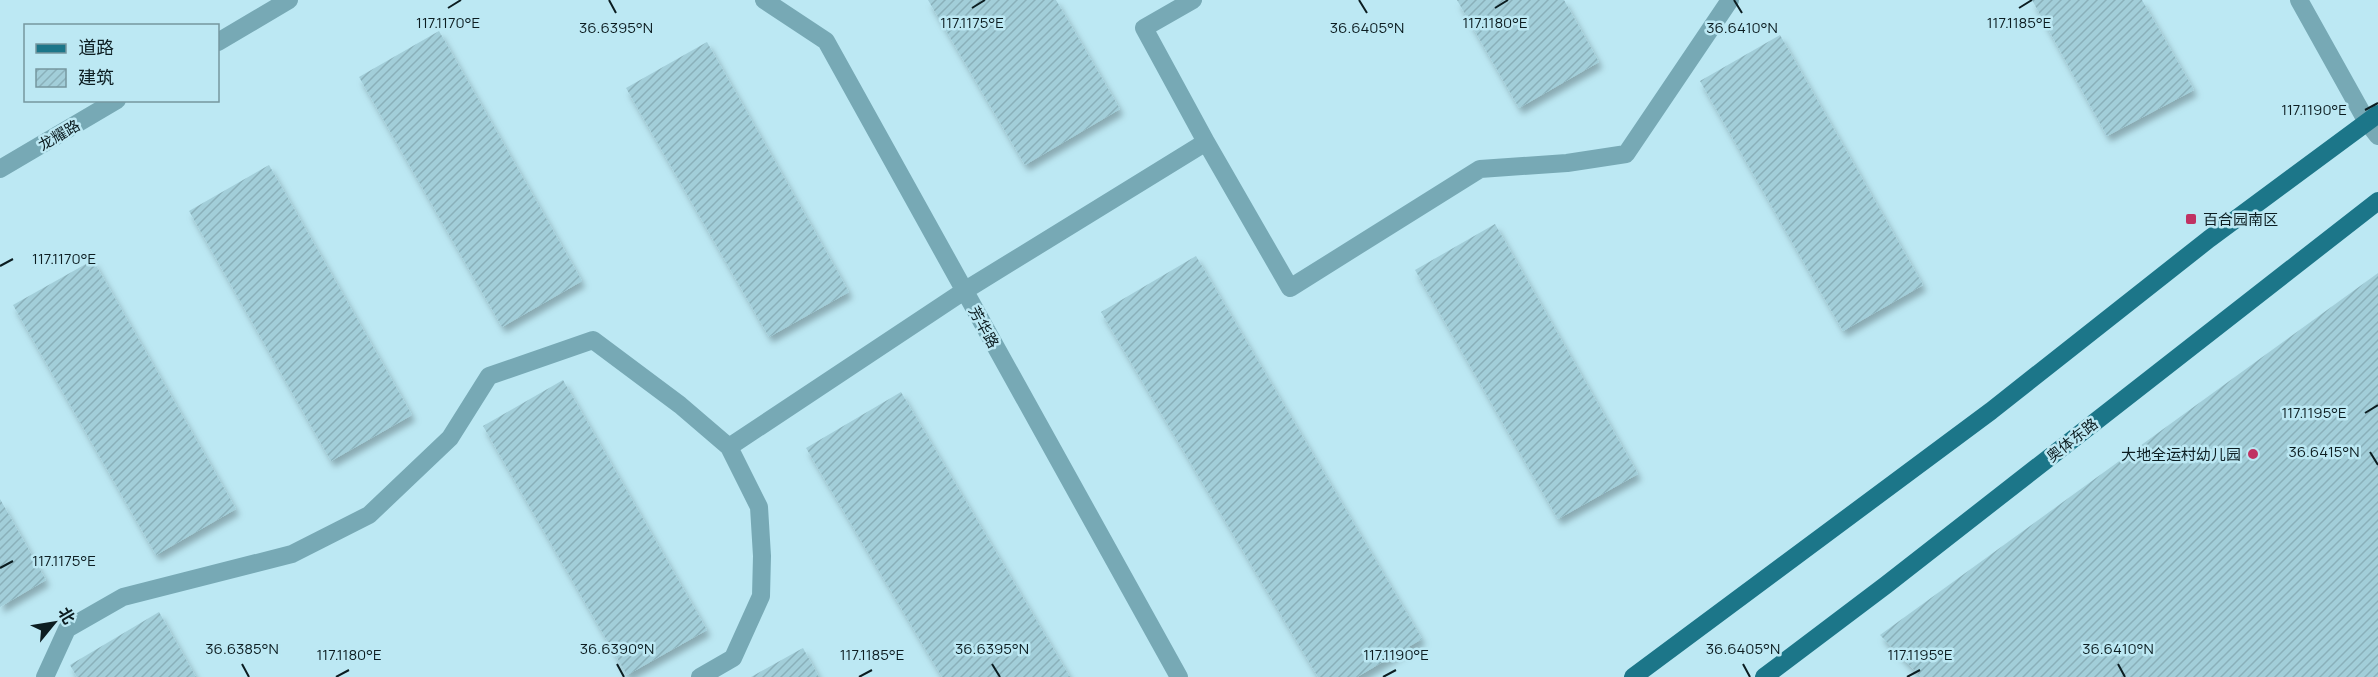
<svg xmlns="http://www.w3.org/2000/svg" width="2378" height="677" viewBox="0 0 2378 677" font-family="Manrope,'Noto Sans SC',sans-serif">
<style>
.building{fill:url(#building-hatch);filter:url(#shadow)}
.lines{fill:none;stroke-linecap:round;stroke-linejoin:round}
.minor{stroke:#77a9b5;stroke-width:18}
.major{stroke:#1c7689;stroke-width:18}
.ticks{fill:none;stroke:#0c1d21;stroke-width:2}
.poi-dot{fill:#c03262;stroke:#bce8f3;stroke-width:2}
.labels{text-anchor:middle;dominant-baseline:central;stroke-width:5;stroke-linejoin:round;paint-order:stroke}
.street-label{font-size:15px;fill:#0c1d21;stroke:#bce8f3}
.poi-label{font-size:15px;fill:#0c1d21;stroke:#bce8f3;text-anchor:start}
.ticks-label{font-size:15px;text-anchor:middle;fill:#0c1d21;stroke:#bce8f3;stroke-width:5;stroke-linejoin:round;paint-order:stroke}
</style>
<defs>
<pattern id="building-hatch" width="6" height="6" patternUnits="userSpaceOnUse" patternTransform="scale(1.5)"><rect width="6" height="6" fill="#a2ced9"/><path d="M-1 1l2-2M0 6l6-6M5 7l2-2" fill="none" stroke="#8ab0ba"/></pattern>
<filter id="shadow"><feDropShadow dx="3.5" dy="6" stdDeviation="3" flood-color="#0004"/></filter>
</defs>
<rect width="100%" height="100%" fill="#bce8f3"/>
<path class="building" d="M928 0H1056L1120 109 1025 165Z
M1457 0H1564L1599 62 1519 108Z
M2032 0H2142L2194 90 2107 136Z
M439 31 582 281 502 327 359 77Z
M1780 35 1923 285 1843 331 1700 81Z
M707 42 849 292 769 337 626 88Z
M269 165 412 415 331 461 189 211Z
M1495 224 1638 474 1558 519 1415 270Z
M1196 256 1422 639 1357 677H1318L1101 312Z
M93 260 236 509 156 555 13 305Z
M2378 273V677H1921L1880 635Z
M563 380 707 630 627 675 483 426Z
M901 392 1070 677H942L806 448Z
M0 499 46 580 0 607Z
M159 612 196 677H77L70 665Z
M803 648 819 677H751Z"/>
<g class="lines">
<path class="minor" d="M764 0 826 41 1179 677
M1193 0 1144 28 1206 142
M2299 0 2367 122 2378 136
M218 42 289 0
M0 169 117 100
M45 677 67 629 123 597 292 554 369 515 450 438 489 376 593 340 680 405 729 447 964 291 1206 142 1290 288 1480 169 1567 163 1626 154 1730 0
M700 677 733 658 761 596 762 556 759 507 729 447"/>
<path class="major" d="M1633 677 1991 411 2209 239 2378 114
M1764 677 1886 585 2378 201"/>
</g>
<path class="ticks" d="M609 0 616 13M1359 0 1367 13M1734 0 1742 13M448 8 461 0M972 8 985 0M1495 8 1508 0M2019 8 2032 0M2365 110 2378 103M0 266 13 259M2365 413 2378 405M2370 452 2378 465M0 568 13 561M242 664 249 677M617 664 624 677M992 664 1000 677M1743 664 1750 677M2118 664 2125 677M336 677 349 670M859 677 872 670M1383 677 1396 670M1907 677 1920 670"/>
<g class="poi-dot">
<rect x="2185" y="213" width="12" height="12" rx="3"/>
<circle cx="2253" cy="454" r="6"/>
</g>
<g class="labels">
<g class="street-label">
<text transform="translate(59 135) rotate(-30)">龙耀路</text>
<text transform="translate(984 327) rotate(61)">芳华路</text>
<text transform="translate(2072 440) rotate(-38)">奥体东路</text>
</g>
<g class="poi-label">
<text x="2203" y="219">百合园南区</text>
<text x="2241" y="454" text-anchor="end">大地全运村幼儿园</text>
</g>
</g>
<g class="ticks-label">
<text x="448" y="28">117.1170°E</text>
<text x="972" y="28">117.1175°E</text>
<text x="1495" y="28">117.1180°E</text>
<text x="2019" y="28">117.1185°E</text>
<text x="616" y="33">36.6395°N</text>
<text x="1367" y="33">36.6405°N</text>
<text x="1742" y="33">36.6410°N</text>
<text x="2314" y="115">117.1190°E</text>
<text x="64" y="264">117.1170°E</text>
<text x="2314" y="418">117.1195°E</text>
<text x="2324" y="457">36.6415°N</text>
<text x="64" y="566">117.1175°E</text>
<text x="242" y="654">36.6385°N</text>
<text x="617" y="654">36.6390°N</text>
<text x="992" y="654">36.6395°N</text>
<text x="1743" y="654">36.6405°N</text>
<text x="2118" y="654">36.6410°N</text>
<text x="349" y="660">117.1180°E</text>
<text x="872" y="660">117.1185°E</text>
<text x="1396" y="660">117.1190°E</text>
<text x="1920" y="660">117.1195°E</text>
</g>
<rect x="24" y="24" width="195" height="78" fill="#bce8f3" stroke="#76979f" stroke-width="1.5"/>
<rect x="36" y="44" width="30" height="9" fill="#1c7689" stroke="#76979f" stroke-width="1.5"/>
<text x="78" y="54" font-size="18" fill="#0c1d21">道路</text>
<rect x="36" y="69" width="30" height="18" fill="url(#building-hatch)" stroke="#76979f" stroke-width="1.5"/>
<text x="78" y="84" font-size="18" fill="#0c1d21">建筑</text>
<g transform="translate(54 623) rotate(60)" stroke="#bce8f3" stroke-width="4.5" paint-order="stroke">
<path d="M0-4.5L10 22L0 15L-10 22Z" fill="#0c1d21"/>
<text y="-9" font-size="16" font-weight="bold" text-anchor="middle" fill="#0c1d21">北</text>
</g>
</svg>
